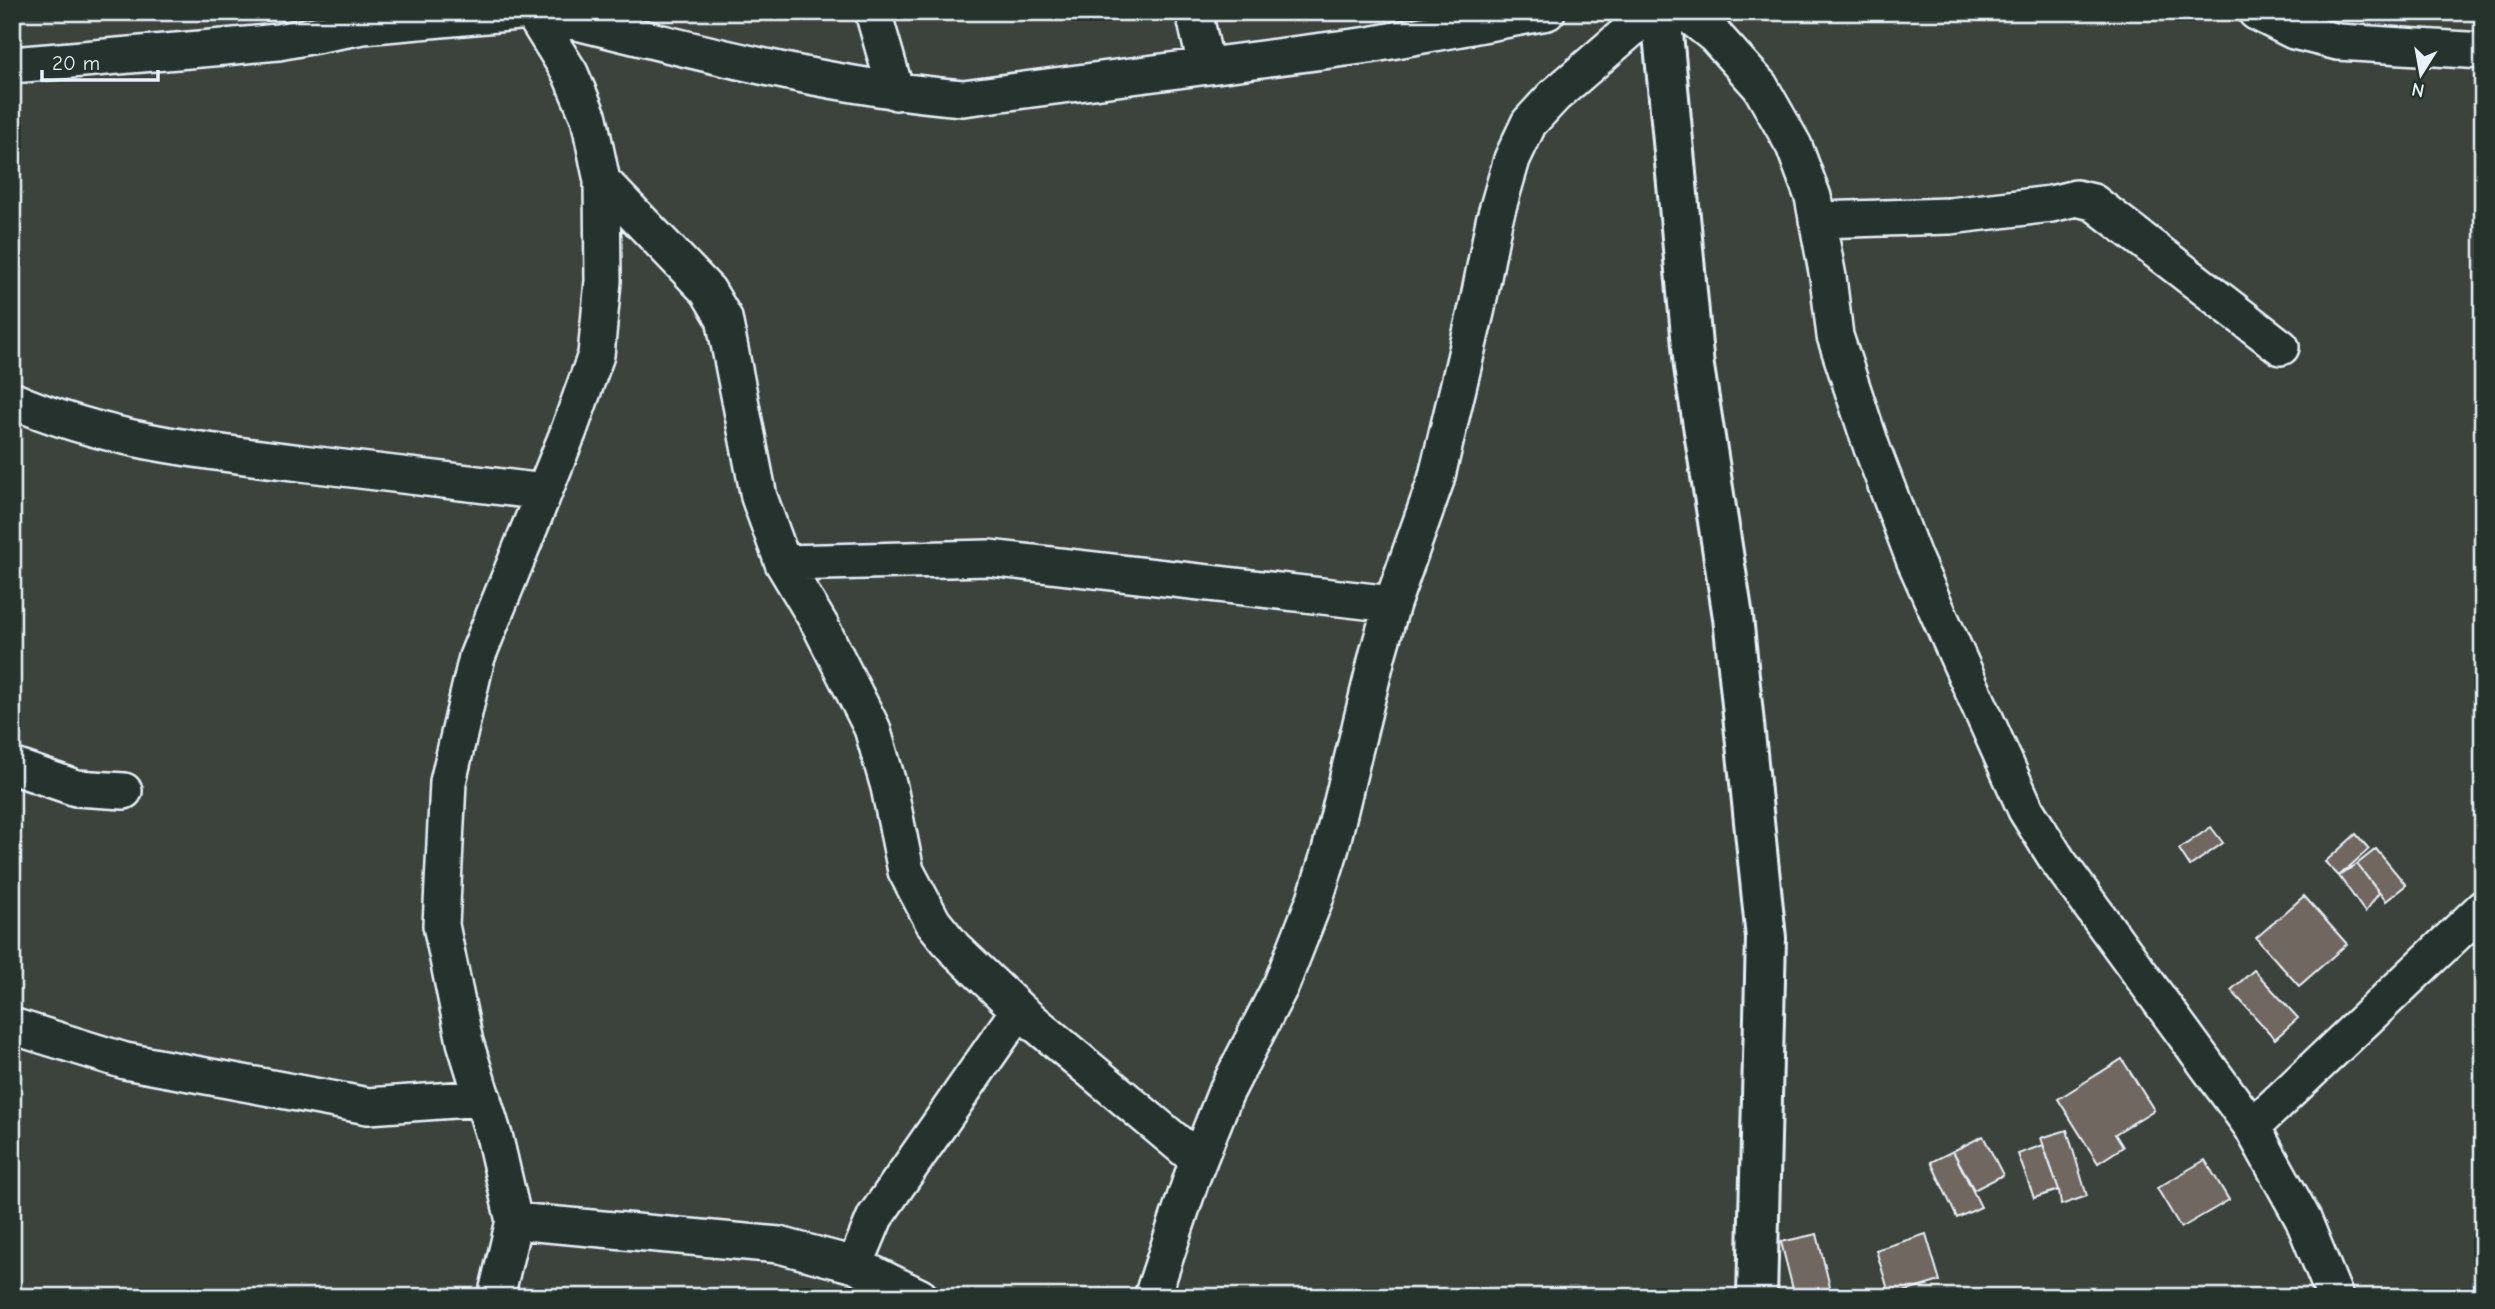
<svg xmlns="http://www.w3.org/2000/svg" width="2495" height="1309" viewBox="0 0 2495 1309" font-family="'Comic Neue',sans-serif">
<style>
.building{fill:#706861;stroke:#e8f1f8;stroke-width:2}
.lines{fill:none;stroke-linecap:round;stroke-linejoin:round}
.minor-casing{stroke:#e8f1f8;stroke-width:40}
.tertiary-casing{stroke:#e8f1f8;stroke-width:44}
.minor{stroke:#26332d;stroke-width:35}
.tertiary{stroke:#26332d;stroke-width:38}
</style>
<rect width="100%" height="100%" fill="#3c433d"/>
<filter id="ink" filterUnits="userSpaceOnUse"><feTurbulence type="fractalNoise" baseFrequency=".0143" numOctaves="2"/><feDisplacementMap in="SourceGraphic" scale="14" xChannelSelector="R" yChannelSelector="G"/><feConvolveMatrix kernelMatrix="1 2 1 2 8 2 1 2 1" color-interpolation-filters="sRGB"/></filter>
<g filter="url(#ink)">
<path class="building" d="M2211 827 2223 843 2190 866 2179 849Z
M2356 834 2369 849 2339 876 2325 862Z
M2376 849 2406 885 2386 901 2357 864Z
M2357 864 2379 893 2365 912 2339 876Z
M2304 896 2347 944 2299 986 2256 938Z
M2254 970 2298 1018 2275 1039 2231 990Z
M2122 1059 2154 1110 2115 1134 2123 1147 2098 1163 2058 1099Z
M2067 1130 2087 1196 2061 1205 2059 1190 2041 1138Z
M1983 1136 2003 1175 1974 1190 1953 1151Z
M2043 1145 2059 1190 2034 1198 2018 1154Z
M1953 1151 1981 1207 1957 1218 1931 1162Z
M2205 1160 2229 1200 2181 1228 2157 1188Z
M1817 1234 1831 1291 1807 1297H1795L1781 1242Z
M1926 1234 1940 1281 1890 1296 1876 1250Z"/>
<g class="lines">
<defs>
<path id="minor" d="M536 12C677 46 818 86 963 98L1369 45 1547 12
M873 12 896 92
M1194 12 1206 66
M1685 12 1715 36 1760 86 1794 146 1813 197 1828 277 1835 336 1872 448 1914 559 2026 810 2058 861 2252 1127 2303 1219 2335 1297
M2256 12 2294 31 2338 42 2483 51
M12 65 224 47 278 42 363 26 519 12
M602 181 708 291 724 318 759 497 783 563 820 625 872 728 889 787 906 871 933 922 954 948 1019 1010 1198 1160
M1817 220 1950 216 2051 204 2076 198 2093 202 2281 347
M12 400C106 441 201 451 301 463 382 473 463 483 544 492
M783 563 989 558 1392 604
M12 766 76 788 124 791
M12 1026 125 1061 368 1106 483 1098
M2252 1127 2483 908
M514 1221 779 1245 855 1265 920 1297
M855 1265 875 1217 1019 1010
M496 1297 514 1221 495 1139 465 1042 441 925 448 782 477 657 568 433 596 355 603 281 602 181 589 118 570 73 532 12
M1152 1297 1192 1177 1225 1094 1282 983 1315 899 1330 851 1378 653 1392 604 1436 480 1477 308 1494 221 1512 159 1529 123 1554 96 1651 12"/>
<path id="tertiary" d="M1661 12 1694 367 1733 617 1766 938 1757 1297"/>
</defs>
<use href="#minor" class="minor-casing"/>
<use href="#tertiary" class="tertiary-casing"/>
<use href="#minor" class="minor"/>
<use href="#tertiary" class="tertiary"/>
</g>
</g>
<rect width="2495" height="1309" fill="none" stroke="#26332d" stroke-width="42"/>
<rect x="21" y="21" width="2453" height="1267" fill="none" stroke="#e8f1f8" stroke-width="2.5" filter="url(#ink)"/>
<g transform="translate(2421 74) rotate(191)" stroke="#26332d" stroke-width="5" paint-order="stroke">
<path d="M0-5L12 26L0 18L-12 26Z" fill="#e8f1f8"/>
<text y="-10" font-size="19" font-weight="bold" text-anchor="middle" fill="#e8f1f8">N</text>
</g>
<path d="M42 70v10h116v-10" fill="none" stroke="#e8f1f8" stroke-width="3.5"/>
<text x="52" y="70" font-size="21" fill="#e8f1f8" stroke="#26332d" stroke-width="5" paint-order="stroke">20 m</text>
</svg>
